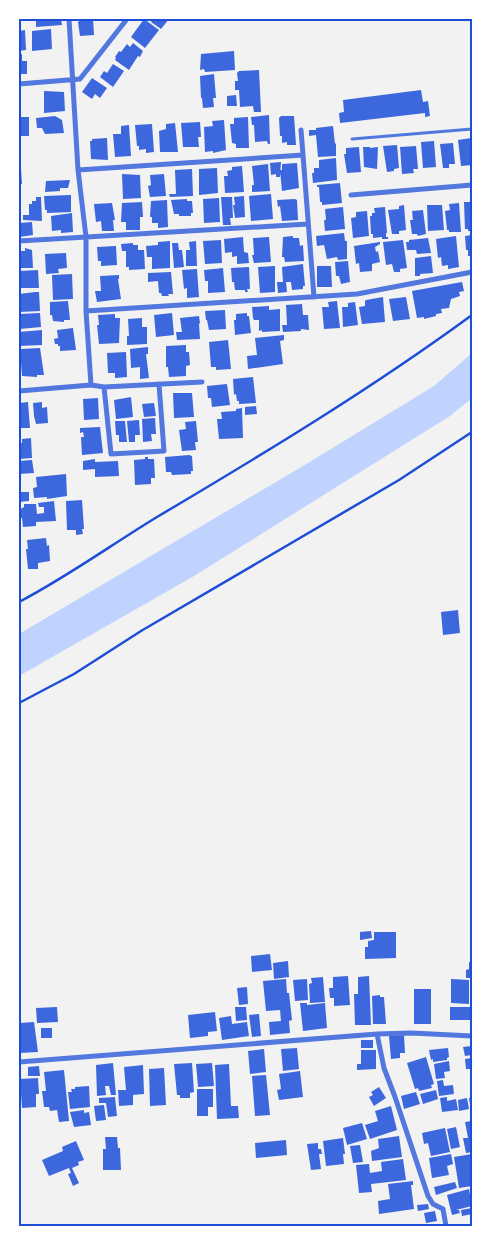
<svg xmlns="http://www.w3.org/2000/svg" width="491" height="1245" viewBox="0 0 491 1245" font-family="Poppins,sans-serif">
<style>
.water{fill:#bfd3fe}
.building{fill:#3d67dc}
.lines{fill:none;stroke-linecap:round;stroke-linejoin:round}
.path{stroke:#1d4ed8;stroke-width:2.5}
.service{stroke:#5277de;stroke-width:3}
.minor{stroke:#5277de;stroke-width:5}
.neatline{fill:none;stroke:#1d4ed8;stroke-width:2}
</style>
<rect width="100%" height="100%" fill="#f2f2f2"/>
<path class="water" d="M472 353V398L450 416 194 576 19 676V634L308 463 434 386Z"/>
<path class="building" d="M36 19H61L62 25 36 27Z
M82 19H93L94 35 80 36 78 22Z
M144 19 159 30 145 48 131 37Z
M153 19H169L161 29 151 22Z
M51 29 52 49 32 51V31Z
M25 30 26 50 19 51V31Z
M133 43 143 51 140 57 138 56 129 70 115 60 116 58 115 57 119 51 121 52 127 44 130 47Z
M234 51 235 70 205 72 204 69 200 70 201 54Z
M19 54H22V61H27V74H19Z
M113 64 124 71 113 87 100 77 104 71 107 73Z
M259 70 261 112H254L253 106 240 107 239 90H235V81H238L237 73 239 71Z
M214 74 216 98H213L214 107 203 108 202 98H201L200 76Z
M92 78 107 88 100 98 95 94 92 99 82 92Z
M421 90 423 102 428 101 430 116 425 117V113L340 123 339 113 344 112 343 100Z
M44 91 64 92 65 111 44 113Z
M236 95 237 106H227V96Z
M269 115 270 144H268L267 141 255 142 254 125H252L251 117Z
M55 116 62 120 64 133 45 134 42 128H37L36 118Z
M281 116H294L296 145H287V142L282 143V136H280L279 118Z
M19 117H29V136H19Z
M248 117 249 148H236V144L232 143 230 124H234V118Z
M224 120 226 150 213 153V151L205 152 204 127 213 126 212 121Z
M200 122 201 137H198L199 147H183L181 123Z
M175 123 178 152H160L159 131 166 129V124Z
M152 124 154 152 146 153V149L139 150V146H137L135 125Z
M129 125 131 156 115 157 113 134H121V126Z
M333 126 335 144 336 143V156L318 157 316 135 309 136V130H316V128Z
M107 138 108 160 91 159 90 141H92V139Z
M471 138 472 165 461 166 458 140Z
M434 141 436 167 423 168 421 142Z
M453 143 455 164H449V168H443L440 144Z
M397 145 399 168 394 169V171L387 172 383 146Z
M416 146 418 169H413L414 173 402 174 400 147Z
M359 147 361 172 347 173 344 154H346V148Z
M363 147H370V148L378 147 377 169 364 167Z
M336 158 337 180 313 183 312 173H314V168H319V160Z
M281 162 280 177H276V174L271 175 270 163Z
M297 163 299 188 282 191 280 170H282V164Z
M268 164 270 191 252 192V185H254L252 166Z
M242 166 244 192 225 193 224 176H228L227 171 232 170V167Z
M217 168 218 193 199 195V169Z
M19 169H21L22 184H19Z
M192 169 193 196 170 197 169 194H176L175 170Z
M122 174 140 175 141 198 123 199Z
M164 174 166 196 150 197 148 186 151 185 150 175Z
M70 180 68 188H60V191L45 192 46 181Z
M340 183 342 203 322 205V202H320L319 187H317V185Z
M271 194 273 219 251 221 249 196Z
M71 195V212L47 213V210H45L44 196Z
M244 196 245 217 235 218 233 205H235L234 197Z
M36 197H41L42 221 23 220V215H29V204H32V201H36Z
M221 197H232L233 218H230L231 225H223Z
M219 198 220 222 204 223 203 199Z
M187 199V201H192L193 213H191V216H179V214H174L171 200Z
M295 199 297 200 298 220 282 221 280 206 278 207 277 200Z
M167 200 168 227 158 228V223H152V217H150L151 201Z
M142 202 143 217H140V230H126V222H121L122 203Z
M464 202H472V231H468V229H465Z
M112 203 115 220H113L114 231H102L101 221 96 222 94 204Z
M459 203 461 232H449V230H447L445 211 450 210 449 204Z
M404 205 406 230 399 231V234H392L388 210 399 209V206Z
M427 205H442L444 230 428 231Z
M343 207 345 229 325 231 324 220H326L325 209Z
M385 207 387 233H386V237H388V239H382V237L373 238V234H371L370 216H372V213H375L374 208Z
M423 210 426 234 418 236 417 234H412L410 220H413L412 211Z
M367 211 369 236 353 238 351 218 356 217V212Z
M72 213 73 232 61 233V230L52 231 51 216Z
M32 222 33 235 19 237V223Z
M344 233 345 241H347V259L338 260 337 257 327 259 324 245 317 246 316 236Z
M472 235V256H468V250H466L465 236Z
M293 236V238H299L300 246 303 245 304 261 285 262 284 257H282L283 237Z
M456 236 459 267 448 269V265L442 266 441 257 438 258 436 239Z
M243 237 244 252 248 253 249 263 237 264V256L232 257V252L225 253 224 239Z
M269 237 271 262 254 263 252 255H254L253 238Z
M428 238 431 253 417 254 416 250H407L406 242H409V240Z
M221 240 222 263 205 264 203 241Z
M403 240 407 268 400 269V272H394L392 264 386 265 383 242Z
M170 241V268L152 269V257H147L146 246 158 245V242Z
M196 241 197 266H186V250H190L189 242Z
M380 242V244L375 247 376 252 378 251 380 262 372 264V271L360 272 359 263 356 264 354 246Z
M133 243V245H138V250H144L145 269 129 270V267H126V251H122L121 244Z
M172 243H178L179 250H182L184 267 174 268Z
M116 246 117 265 101 266V261H98L97 247Z
M25 248 32 250 33 268H19V251H25Z
M66 253 67 268 58 269 59 273 46 274 45 254Z
M431 256 433 273 420 274V276H415V258Z
M348 261 350 282 341 284 339 276H336L335 262Z
M303 264 305 286H303V289L292 290 291 282H286L287 292 278 293 277 282H283L282 267Z
M275 266V292L260 293 258 267Z
M317 266H331L332 287H317Z
M249 267 250 289H247L248 292H245V290H235L234 282H232L231 268Z
M223 268 225 292 208 293V281H205L204 270Z
M197 269 199 297 187 298V288L184 289 182 270Z
M38 270 39 288H19V271Z
M171 272 173 294H168L169 296H162L161 293H159L158 281 148 282V273Z
M72 274 73 299 53 300 52 275Z
M119 275V279H118L121 299 97 302 95 291H101L100 276Z
M462 282 464 291 459 292 460 296 451 299 449 308 441 309 442 313 436 314V316L424 319V317L417 318 412 291Z
M35 292H39L40 311 19 312V294Z
M383 297 385 322 362 324 359 307 365 306V301L366 300Z
M406 297 410 319 393 321 389 299Z
M68 301 70 320H64V322L53 321 52 315H50V302Z
M337 301 340 328 324 329 322 307H329L328 302Z
M355 302 358 325 343 327 342 307H348V303Z
M302 304 303 315H308L309 330 301 329V331L283 332 282 325H287L286 305Z
M269 306V310L280 309V331L262 332V330L259 331V320H254L253 318 252 307Z
M225 310 226 329 209 330 207 320H206L205 311Z
M40 313 41 327 20 329 19 314Z
M172 313 174 335 156 337 154 315Z
M247 313V316H249L251 333 235 335 234 320H236V314Z
M115 314V318H120L119 343 99 344 97 325H99L98 315Z
M199 316 200 323 199 324 200 339 177 340 176 332H182L180 318Z
M142 318V327H147V344L127 345V336H129L128 319Z
M73 328 76 350 60 351V346H58V344H55L54 339 58 338 57 330Z
M42 330V345L19 346V332Z
M284 335V340L280 341 283 364 248 369 247 356 257 355 255 338Z
M228 340 231 369 216 370V367H211L209 342Z
M186 345V352H189L190 365 186 366V376L169 377 168 367H166V346Z
M148 347V354H146L149 378 140 379V367L131 368 130 349Z
M40 348 44 375H37V377L22 376 20 349Z
M126 352 127 377 115 378V373H108L107 353Z
M253 377 256 403 239 404V401H237L236 394 234 395 233 379Z
M227 384 230 405 212 407 211 398H208L207 386Z
M173 393H192L194 417 174 418Z
M131 397 133 417 116 419 114 400Z
M98 398 99 419 84 420 83 399Z
M28 402 30 428H19V403Z
M42 402V408L47 407 48 423 36 424 34 416 33 403Z
M154 403 156 416 144 417 142 404Z
M256 406 257 414 245 415V407Z
M242 408 243 438 219 439 217 419H222L221 412 236 411V409Z
M155 418 156 434H151L152 441 143 442 142 419Z
M139 420 140 435H135V442H129L127 421Z
M115 421H125L127 442H119V435H116Z
M196 421 198 442H195L196 450 182 451 179 430 186 429 185 422Z
M100 427 103 453 82 455 81 437H84L83 432 80 433V428Z
M31 438 32 458 19 459V443H22V439Z
M189 455 192 456 193 471H191V474L172 475 171 472H166L165 457Z
M145 457H148V459H154L155 478H151V484L135 485 134 460 145 459Z
M95 459V462L118 461 119 476 95 477V469L83 470V461Z
M32 460 34 473 19 474V461Z
M66 474 67 496 47 499V497L34 498 33 488 37 487 36 477Z
M19 492H29V501L19 502Z
M82 500 84 529H82L83 534 76 535V530H67L66 501Z
M54 501 56 521 36 522V526L23 527 22 518H19V510L24 507V504H36L37 514 44 513V507H39L38 503Z
M46 538 47 546 49 545 50 561 38 563V569H28L26 549H28L27 540Z
M458 610 460 633 443 635 441 612Z
M371 931 372 938 360 940V932Z
M374 932H396V958L365 959V947H368V941L374 940Z
M270 954 272 970 252 972 251 956Z
M288 961 289 977 274 979 273 963Z
M469 962H472V973H471V978H466V970L469 969Z
M348 976 350 1005 334 1006V998H330L329 988H333V977Z
M369 976 371 1025H355L354 994H358V977Z
M323 977 325 1002 310 1003 309 984 312 983 311 978Z
M286 979 287 993H289L292 1020 289 1021 290 1033 270 1035 269 1022 281 1021 280 1010 266 1011 263 981Z
M307 979 308 1000 295 1001 293 980Z
M451 979 469 980V1004L451 1003Z
M247 987 248 1004 239 1005 237 988Z
M414 989H431V1024H414Z
M380 995V997H384L386 1024H373L372 996Z
M300 1003H307V1005L325 1003 327 1028 303 1031Z
M57 1007 58 1022 37 1023 36 1008Z
M235 1007H246L247 1020 236 1021Z
M450 1007H470V1011H472V1020H450Z
M215 1012 217 1031 208 1032V1036L190 1038 188 1015Z
M259 1014 261 1036 252 1037 249 1015Z
M231 1016 232 1024 247 1022 249 1036 222 1040 219 1018Z
M34 1022 38 1052 19 1053V1023Z
M41 1028H52V1038H41Z
M404 1035 405 1053H400V1058L391 1059 389 1036Z
M361 1040H373V1048H361Z
M472 1046V1055L465 1056 463 1047Z
M297 1048 299 1069 283 1071 281 1049Z
M448 1048 449 1057 447 1058V1060L433 1062V1059L431 1060 429 1050Z
M264 1049 266 1072 250 1074 248 1051Z
M361 1050H376V1069L357 1070V1064H361Z
M426 1057 434 1084 431 1085 432 1088 419 1091 418 1088 415 1089 407 1063Z
M472 1058V1069H466L465 1059Z
M449 1061 450 1071 444 1072 445 1078 436 1079 434 1064Z
M113 1063 116 1095H111L109 1086H105L106 1095 97 1096 96 1065Z
M192 1063 194 1092 190 1093V1098H180V1095H177L174 1064Z
M212 1063 214 1086 198 1087 196 1064Z
M229 1064 231 1106H238L239 1118 217 1119 215 1065Z
M143 1065 144 1094 133 1095V1105L119 1106 118 1090H126L124 1067Z
M39 1066 40 1076H28V1067Z
M164 1068 166 1105 150 1106 149 1069Z
M64 1070 69 1121 59 1122 57 1110 50 1111 49 1107H44L42 1091H46L44 1072Z
M300 1071 303 1097 279 1100 277 1090 281 1089 279 1074Z
M266 1075 270 1115 255 1116 252 1076Z
M38 1078 39 1094H36V1107L22 1108 20 1079Z
M443 1080 444 1086 453 1085 454 1094 439 1096 437 1081Z
M89 1086 90 1107 70 1109 68 1092H72L71 1089H75V1087Z
M379 1087 386 1098 374 1106 369 1097 373 1095 371 1092Z
M197 1089H213V1107H208V1116H197Z
M436 1090 438 1099 423 1104 420 1094Z
M416 1092 420 1104 404 1109 401 1096Z
M115 1097 117 1116 108 1117 106 1103H99V1098Z
M447 1097V1101L456 1099 458 1110 442 1112 440 1098Z
M472 1097V1111H471L469 1098Z
M467 1098 469 1109 459 1111 458 1100Z
M104 1105 106 1120 96 1121 94 1106Z
M391 1106 397 1130 370 1139 365 1125 378 1121 375 1111Z
M84 1110V1113L89 1112 91 1125 74 1127 70 1112Z
M472 1121V1152L466 1153 463 1138H468L465 1122Z
M362 1123 367 1139 347 1145 343 1128Z
M456 1127 460 1147 451 1149 447 1129Z
M445 1128 450 1152 431 1156 428 1143 424 1144 422 1133Z
M399 1136 402 1157 372 1161 371 1151 379 1148 378 1139Z
M105 1137H117L118 1148H120L121 1170H103V1149H106Z
M343 1138 345 1154H343L344 1164 326 1166 323 1141Z
M286 1140 287 1155 256 1158 255 1143Z
M76 1141 84 1160 78 1162 79 1165 72 1168 79 1183 73 1186 68 1174 71 1173 69 1168 49 1176 42 1160 63 1151 62 1147Z
M318 1143V1149H321L322 1154H319L321 1169 311 1170 307 1144Z
M360 1145 363 1162 353 1163 350 1146Z
M451 1154 453 1164 447 1166 449 1175 432 1178 429 1158Z
M472 1154V1186L459 1188 454 1157Z
M403 1159 406 1180 371 1184 372 1192 359 1193 356 1165 369 1164 370 1173 382 1171 381 1162Z
M413 1181V1185H411L414 1209 379 1214 378 1201 390 1199 388 1184Z
M455 1182 457 1188 436 1195 434 1187Z
M469 1189 472 1206 456 1210H459L460 1213 452 1215 447 1195Z
M428 1204 429 1209 418 1211 417 1205Z
M472 1208V1214L462 1216 461 1210Z
M435 1211 437 1221 426 1223 424 1213Z"/>
<g class="lines">
<path class="path" d="M19 602C67 577 111 545 157 517 265 453 371 389 472 315
M19 703 74 674 141 631 399 480 472 432"/>
<path class="service" d="M352 139 472 129"/>
<path class="minor" d="M69 19 78 170 86 237V311L91 385
M19 84 80 79 127 19
M301 130 303 155
M78 170 303 155 314 297
M351 195 472 185
M19 241 308 224
M86 311 357 294 472 272
M104 387 111 454 164 451 159 384
M19 391 91 385 104 387 202 382
M377 1034 384 1068 395 1097 428 1196 433 1204 443 1209 446 1226
M19 1062 377 1034 411 1033 472 1036"/>
</g>
<rect width="491" height="1245" fill="none" stroke="#ffffff" stroke-width="40"/>
<rect x="20" y="20" width="451" height="1205" class="neatline"/>
</svg>
